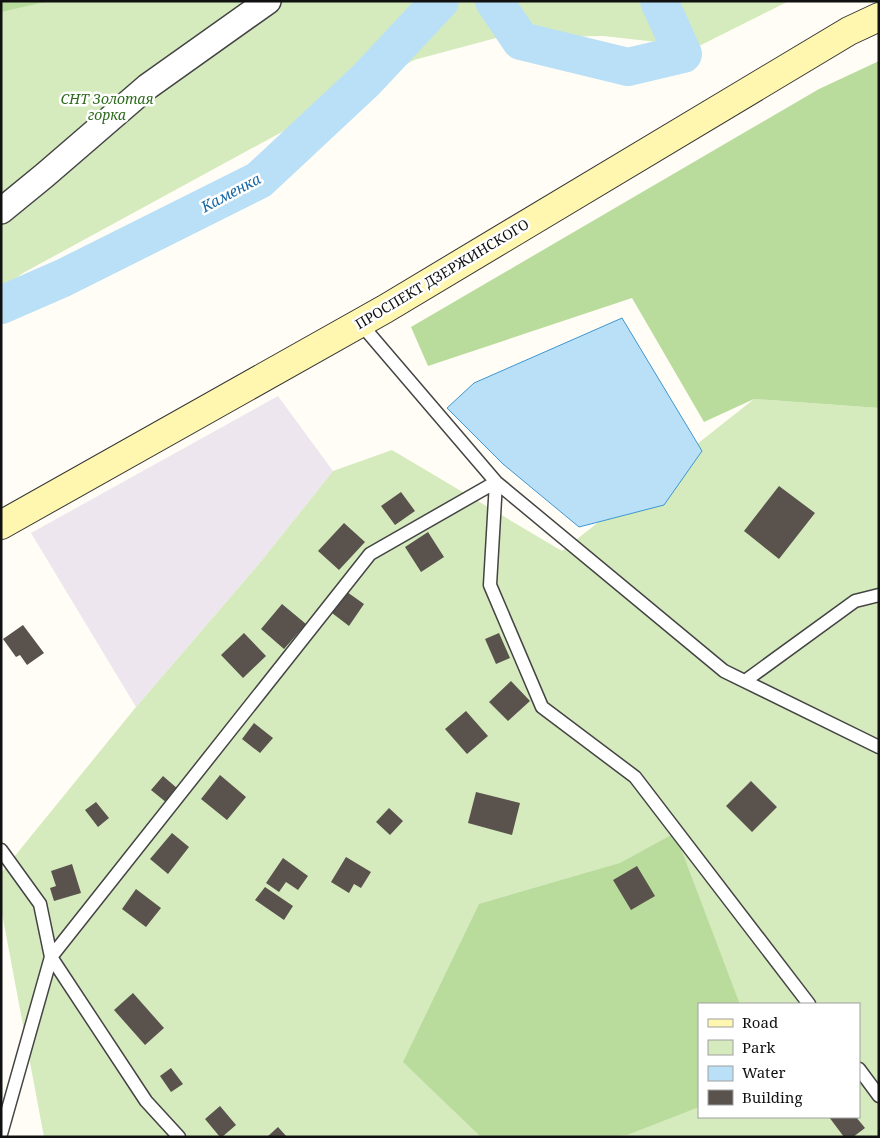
<svg xmlns="http://www.w3.org/2000/svg" width="880" height="1138" font-family="'Noto Serif',serif">
<rect width="100%" height="100%" fill="#fffdf5"/>
<path fill="#eee6ef" d="M278,396L333,471L258,565L136,707L31,533Z"/>
<path fill="#d5ebbd" fill-rule="evenodd" d="M1,1H648L666,43L603,36L496,38L414,60L23,273L1,289Z
M675,1H789L697,47Z
M754,399L879,408V1137H44L1,908V873L136,707L258,565L333,471L392,450L562,551ZM699,1004H859V1117H699Z"/>
<path fill="#b9dc9c" d="M1,1H49L1,12Z
M879,61V408L754,399L704,422L632,298L428,366L411,327L819,89Z
M675,833L739,1002V1004H699V1107L627,1135L603,1137H481L403,1062L479,904L620,863Z"/>
<path fill="#b9e0f7" stroke="#3f96cf" d="M622,318L702,451L664,505L579,527L503,464L447,408L474,383Z"/>
<g fill="none" stroke-linecap="round" stroke-linejoin="round">
<path stroke="#b9e0f7" stroke-width="38" d="M494,1L521,41L628,67L683,54L659,1
M1,305L63,278L259,180L366,80L440,1"/>
</g>
<path fill="#5a524d" d="M779,486L815,513L779,559L744,531Z
M401,492L415,511L395,525L381,506Z
M344,523L365,542L339,570L318,551Z
M428,532L444,557L421,572L405,547Z
M347,592L364,604L349,626L332,613Z
M282,604L306,624L284,649L261,629Z
M23,625L44,653L27,665L20,655L16,657L3,639Z
M244,633L266,656L243,678L221,655Z
M499,633L510,658L496,664L485,639Z
M511,681L530,701L508,721L489,702Z
M466,711L488,736L467,754L445,729Z
M254,723L273,738L260,753L242,739Z
M220,775L246,797L227,820L201,799Z
M163,776L178,789L167,803L151,790Z
M751,781L777,807L752,832L726,806Z
M476,792L520,803L512,835L468,823Z
M96,802L109,818L98,827L85,810Z
M389,808L403,821L390,835L376,822Z
M172,833L189,847L168,874L150,859Z
M346,857L371,872L361,888L354,884L349,893L331,882Z
M283,858L308,876L298,890L286,882L279,892L266,883Z
M72,864L81,893L54,901L50,888L56,886L51,871Z
M637,866L655,896L631,910L613,880Z
M265,887L293,906L284,920L255,900Z
M136,889L161,908L146,927L122,909Z
M133,993L164,1028L145,1045L114,1010Z
M171,1068L183,1084L171,1092L160,1076Z
M220,1106L236,1125L222,1137H220L205,1119Z
M829,1117H856L865,1128L853,1137H844Z
M278,1127L287,1137H267Z"/>
<g fill="none" stroke-linecap="round" stroke-linejoin="round">
<g stroke="#444" stroke-width="15">
<path id="lane" d="M360,323L496,482L724,671L879,747
M496,482L490,585L542,707L635,777L809,1004
M745,681L855,601L879,595
M1,850L40,904L51,957L146,1101L179,1137
M859,1069L879,1096
M1,1134L51,957L370,554L496,482"/>
</g>
<g stroke="#444" stroke-width="28">
<path id="street" d="M1,211L45,175L147,87L268,1"/>
</g>
<g stroke="#333" stroke-width="30">
<path id="secondary" d="M1,525L385,309L849,31L879,17"/>
</g>
<use href="#lane" stroke="#fff" stroke-width="12"/>
<use href="#street" stroke="#fff" stroke-width="25"/>
<use href="#secondary" stroke="#fff6b0" stroke-width="28"/>
</g>
<g text-anchor="middle" stroke-width="5" stroke-linejoin="round" paint-order="stroke">
<g font-size="14" font-style="italic" fill="#2f6b1f" stroke="#fff">
<text x="107" y="104">СНТ Золотая<tspan x="107" dy="16">горка</tspan></text>
</g>
<g font-size="14" fill="#111" stroke="#fff">
<text transform="translate(442 274) rotate(-31)" y="5">ПРОСПЕКТ ДЗЕРЖИНСКОГО</text>
</g>
<g font-size="15" font-style="italic" fill="#1768a6" stroke="#fff">
<text transform="translate(231 193) rotate(-28)" y="5">Каменка</text>
</g>
</g>
<rect width="880" height="1138" fill="none" stroke="#111111" stroke-width="5"/>
<rect x="698" y="1003" width="162" height="115" fill="#ffffff" stroke="#a0a0a0"/>
<rect x="708" y="1019" width="25" height="8" fill="#fff6b0" stroke="#a0a0a0"/>
<text x="742" y="1028" font-size="15" fill="#111111">Road</text>
<rect x="708" y="1040" width="25" height="15" fill="#d5ebbd" stroke="#a0a0a0"/>
<text x="742" y="1053" font-size="15" fill="#111111">Park</text>
<rect x="708" y="1066" width="25" height="15" fill="#b9e0f7" stroke="#a0a0a0"/>
<text x="742" y="1078" font-size="15" fill="#111111">Water</text>
<rect x="708" y="1090" width="25" height="15" fill="#5a524d" stroke="#a0a0a0"/>
<text x="742" y="1103" font-size="15" fill="#111111">Building</text>
</svg>
